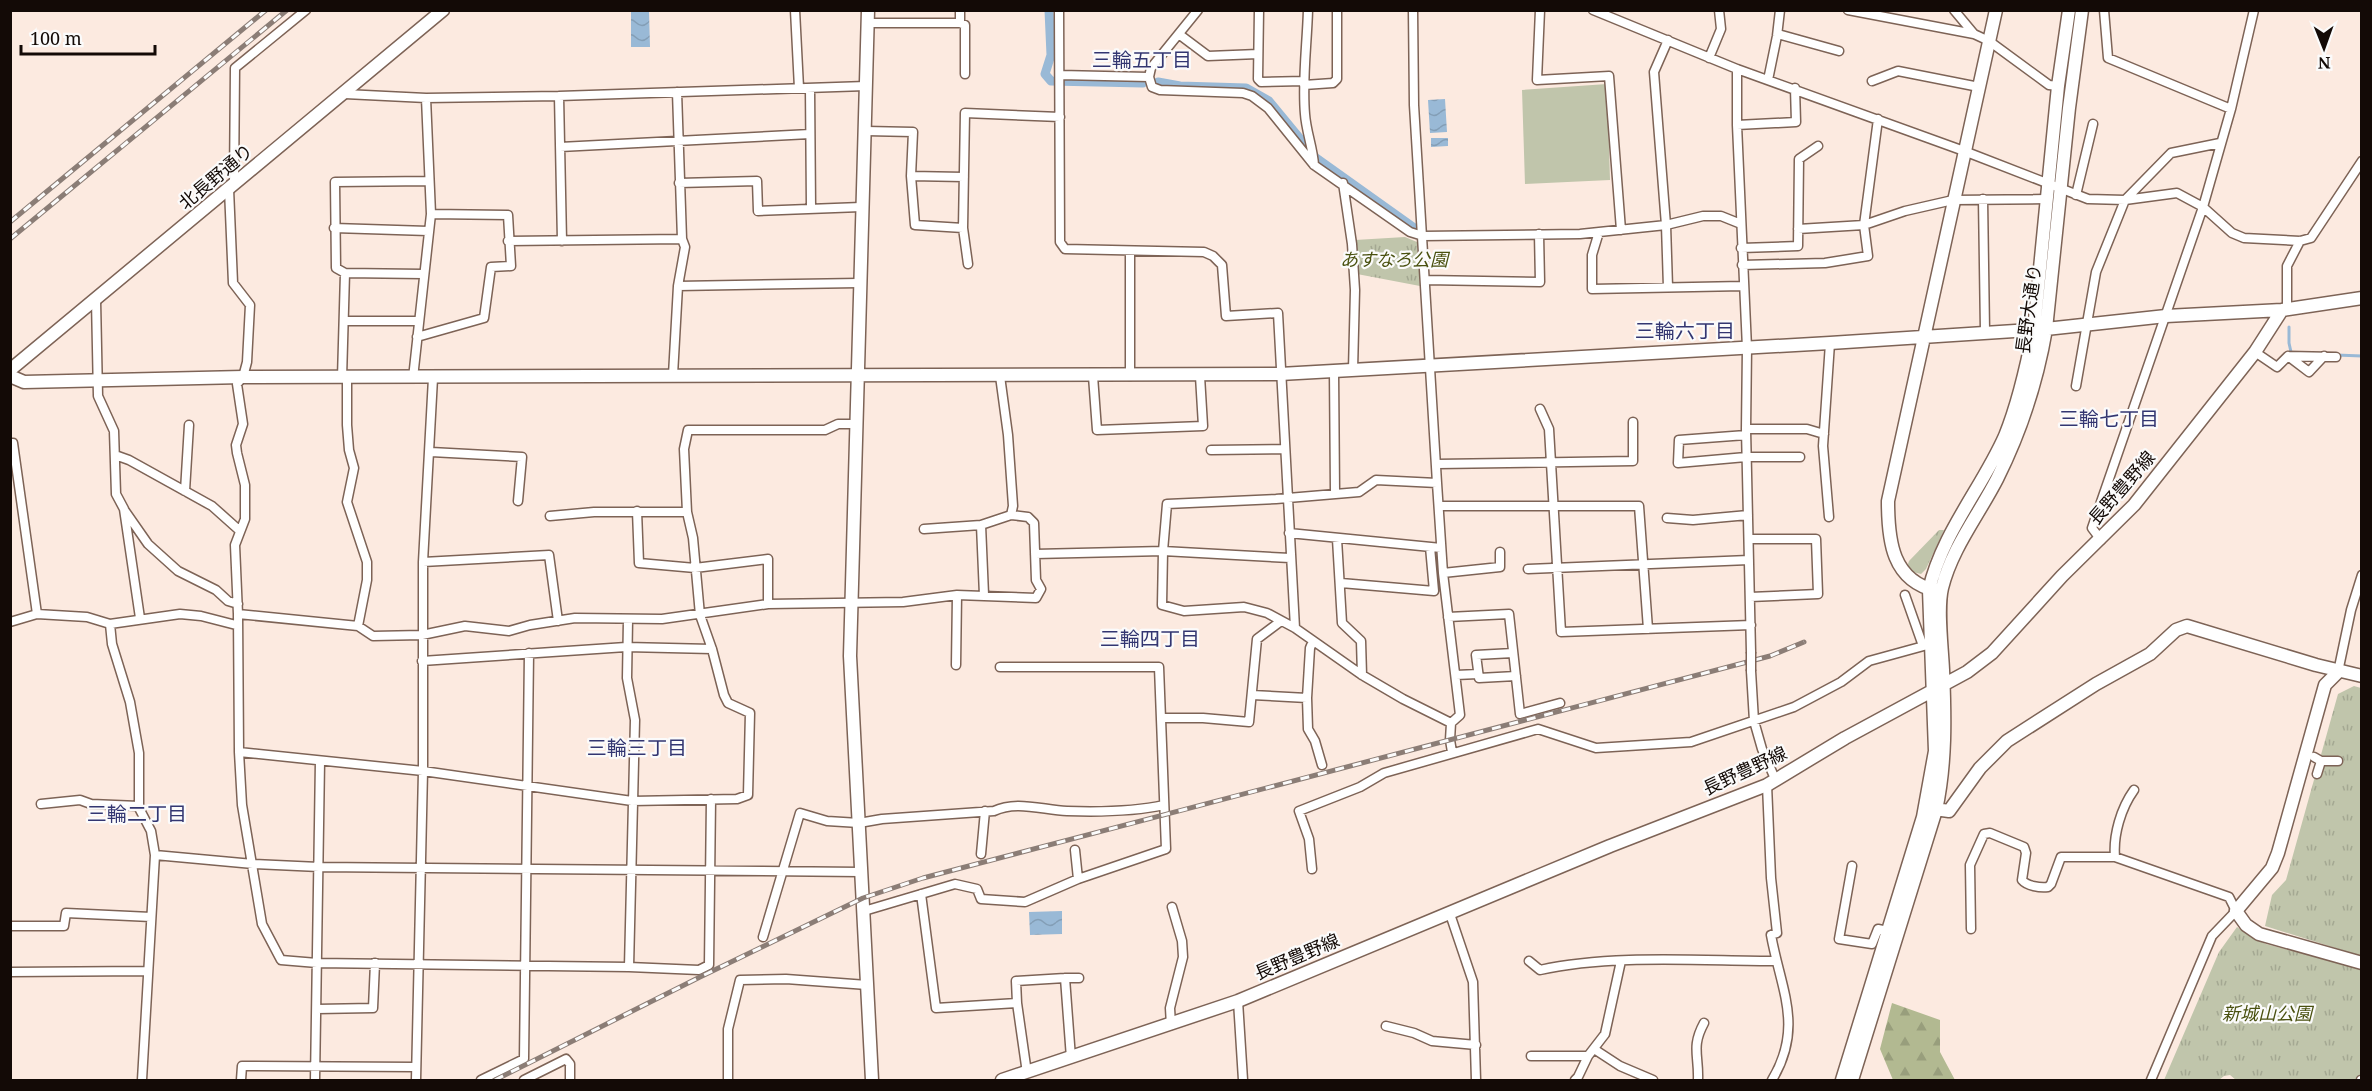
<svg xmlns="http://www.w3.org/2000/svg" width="2372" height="1091" font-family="'Noto Serif','Noto Sans JP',serif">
<defs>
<pattern id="forest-firs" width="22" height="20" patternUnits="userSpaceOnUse" patternTransform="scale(1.5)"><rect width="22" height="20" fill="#b2b991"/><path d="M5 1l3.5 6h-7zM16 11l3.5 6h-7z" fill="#989e7c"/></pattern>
<pattern id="park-tufts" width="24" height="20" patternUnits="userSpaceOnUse" patternTransform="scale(1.5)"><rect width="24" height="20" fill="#c0c5ab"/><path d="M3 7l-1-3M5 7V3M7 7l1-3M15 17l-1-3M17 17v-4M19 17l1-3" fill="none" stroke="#a4a892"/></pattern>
<pattern id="water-waves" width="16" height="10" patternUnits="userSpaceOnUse" patternTransform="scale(1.5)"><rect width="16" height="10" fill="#99b9d6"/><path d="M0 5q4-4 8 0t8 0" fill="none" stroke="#839eb6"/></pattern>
</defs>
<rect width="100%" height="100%" fill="#fceae0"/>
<path fill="url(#forest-firs)" d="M1892,1003L1940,1020V1052L1955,1080H1893L1880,1049Z"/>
<path fill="url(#park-tufts)" d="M1405,237L1417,242L1420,286L1357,274L1355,240Z
M1939,530H1944L1926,569L1921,574L1913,572L1907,567L1909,561Z
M2354,686L2361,688V956L2265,926L2272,895L2286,880L2338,694Z
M2237,927L2251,937L2266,944L2361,969V1080H2236L2230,1075L2224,1076L2219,1080H2164L2219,952Z"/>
<path fill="#c0c5ab" d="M1607,84L1610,180L1525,184L1522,90Z"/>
<path fill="url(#water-waves)" d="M631,11H649L650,47H631Z
M1445,99L1447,132L1430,133L1428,100Z
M1431,138H1448V146L1431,147Z
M1062,911V934L1030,935L1029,912Z"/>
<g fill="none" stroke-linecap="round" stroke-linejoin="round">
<path stroke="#99b9d6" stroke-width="3" d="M2289,327V343L2291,352L2294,353
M2336,355L2362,356"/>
<path stroke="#99b9d6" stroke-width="9" d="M1049,10L1051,55L1045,74L1051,81L1143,83
M1158,82L1180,86L1246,88L1269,101L1316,158L1417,230"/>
<g stroke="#7d6356" stroke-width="11">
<path id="street" d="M795,10L799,88
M960,10V23L965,25V74
M1059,10L1060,242L1065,249L1204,252L1213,256L1222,265L1226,316L1278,313L1295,628
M1198,10L1151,68L1149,77L1152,87L1160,90L1243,93L1252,96L1268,108L1314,165L1410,232L1423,236L1580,234L1666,225L1703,216H1721L1741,224
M1259,10L1258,79L1261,82L1304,81
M1308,10C1307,45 1302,80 1305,114C1306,131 1313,148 1314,165
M1413,10L1414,105L1437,483L1443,573L1460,715L1451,723L1403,699L1362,675L1295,628L1267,613L1244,607L1184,611L1162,605L1163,551L1167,504L1276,499L1359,492L1376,480L1437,483
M1540,10L1537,80L1609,76L1621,230
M1593,10L1737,69L1964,151L2088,199L2125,200L2177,193L2203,207L2232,233L2244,238L2300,241L2311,238L2362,161
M1848,10L1974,34L1989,41L2049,85L2058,86
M1954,10L1974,34
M2104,10L2108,58L2231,109
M868,23H960
M1778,34L1839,51
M1180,35L1208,56L1258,54
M1709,58L1721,29L1719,10
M1737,69V125L1747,348L1746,429L1751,652
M1060,75L1149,77
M1768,80L1777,36L1780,10
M1872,81L1898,71L1979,87
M1304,85L1333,83L1337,79V10
M810,88L811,208
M345,94L426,98L559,96L866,86
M559,96L562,241
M1737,125L1796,122L1795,88
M866,131L913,132L911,176L915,225L963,228
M560,147L810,134
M911,176L964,177
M679,183L757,181L758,211L861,207
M1343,183L1352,244L1355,290L1353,370
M234,185L235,68L306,10
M229,189L233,283L250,305L247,362L243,377L237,384L243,424L236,445L237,453L245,485V519L235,545L238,614L239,752L242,805L262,924L281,960L317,963L629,967L699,970L709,965L711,799
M2076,195L2093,124
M1983,199L1985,331
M334,228L428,231
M1798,229L1864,225L1905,211L1953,200L2047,199
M1599,232L1592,255V289L1743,286
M508,241L682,239
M1741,248L1798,246L1799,159L1818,146
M968,264L963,228L965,113L1060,117
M1742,265L1825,263L1868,256L1864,225L1878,119
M345,273L336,268L335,182L429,181
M1426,280L1540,282L1539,234
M678,286L859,283
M1668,287L1666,225L1654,72L1668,40
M96,300L98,396L114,431L116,494L124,509L140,618
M2287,309V266L2300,241
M344,321H418
M417,337L484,318L491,267L511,266L508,215L431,214
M2255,352L2277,367L2288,356L2336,357
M2288,356L2309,372L2324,356
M1334,371L1335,493
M673,375L678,286L685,247L682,239L677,92
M1093,376L1097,430L1203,426L1200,376
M1130,376V252
M342,378L345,273L423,274
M413,378L431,214L426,98
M347,379V425L349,450L354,468L347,502L367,562V580L358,626
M2076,386L2096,272L2125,200L2171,153L2220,143
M1540,409L1549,429L1561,632L1751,625
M1746,429H1807L1824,434
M1746,435L1679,440L1678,463L1746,457H1800
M10,443H13L37,614
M1211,450L1285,449
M431,452L522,457L518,501
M115,455L129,460L212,506L240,531
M1437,464L1633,461V422
M185,491L189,425
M1439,506H1639L1648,629
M125,511L148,544L178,571L216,590L228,601L238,604
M637,511L639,563L695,568L768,559V604
M550,516L594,512H687
M1829,517L1823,446L1830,343
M1667,518L1693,520L1748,515
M981,525L984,595
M924,529L981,525L1011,515L1013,506L1008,435L1000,376
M1289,533L1441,548
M1337,539L1342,623L1361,641L1362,675
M1749,539H1816L1818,594L1750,597
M2101,540L2092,528L2203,207L2231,109L2254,10
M1035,554L1163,551L1290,558
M423,562L549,555L558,621
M1528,569L1749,560
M1443,573L1500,567V552
M1341,583L1434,591L1430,547
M1905,595L1923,646
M238,614L358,626L373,636L422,635L465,626L509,631L530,625L575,618L662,619L768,604L903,602L957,595L1036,598L1041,589L1036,580L1034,523L1028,517L1011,515
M1448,617L1509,614L1520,714L1560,703
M628,620L627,678L635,720L629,967
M10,622L37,614L87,617L110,624L180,614L201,616L236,625
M110,624L112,644L130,702L139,753V808L151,831L155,855L142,1080
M1313,641L1310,648L1307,698L1308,729L1315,741L1322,765
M1513,653L1476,655L1479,678L1516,676
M422,661L626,647L712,649
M956,665L957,595
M1751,671L1754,721L1762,749L1776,781
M2338,672L2351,610L2362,575
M1456,675L1478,674
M1252,695L1307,698
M1161,718H1203L1249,722L1257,639L1281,621
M1451,723L1450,740L1452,752
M239,752L423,771L632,801L737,799L748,795L750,713L728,703L724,695L712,649L700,615L693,538L687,512L684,449L688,430H825L838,424H856
M2314,757L2321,761L2317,774
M2321,761H2338
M1767,785L1771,878L1777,933L1771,935C1781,990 1804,1027 1772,1080
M2134,790C2121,808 2113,835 2115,857L2229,897L2236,911L2212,936L2151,1080
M41,804L80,800L91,804L139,806
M1075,850L1078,879
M981,854L985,811
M155,855L253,864L319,867L861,872
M1852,866L1839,939L1872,944L1878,929L1888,931
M1312,869L1309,839L1299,811L1360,787L1384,773L1538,729L1596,748L1691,742L1794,707L1841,682L1869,661L1931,644
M921,894L936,1008L1017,1003
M864,911L955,884L977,889L981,899L1025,902L1078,879L1166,849L1159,667H1000
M1450,914L1473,982L1476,1080
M10,926H64L66,913L151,917
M1971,929L1970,865L1984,834L1990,833L2024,847L2026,853L2022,880C2027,886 2040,888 2048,887L2051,884L2061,857H2115
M763,937L800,813L827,821L859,823L882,819L994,811C1016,800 1043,810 1067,811C1099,812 1133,812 1164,805
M1529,961L1540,970C1612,954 1701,961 1776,961
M10,972L147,971
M1238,1001L1243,1080
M317,1009L373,1008L375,963
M1171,1025L1170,1008L1183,957L1182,941L1172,907
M1386,1026L1414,1033L1432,1041L1476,1045
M1594,1049L1620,1066L1653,1080
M1531,1056H1588
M1071,1058L1065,978H1079
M1027,1073L1017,1003L1016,981L1065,978
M241,1080L242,1066L416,1067
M315,1080L320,761
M416,1080L423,771V562L433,378
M481,1080L524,1059L529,653
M524,1080L566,1059L570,1064V1080
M728,1080V1029L740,980L786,979L867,985
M1575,1080L1578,1077L1588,1056L1605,1034L1621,961
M1698,1080C1699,1055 1691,1047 1704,1023
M2361,1080H2362"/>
</g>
<g stroke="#7d6356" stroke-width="15">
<path id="secondary" d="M868,10L850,656L872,1080
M10,370L443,10
M10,376L24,382L243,377L1280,374L1830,343L2046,329L2166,316L2282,310
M1937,591C1892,581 1888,541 1888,501L1996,10
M2338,672L2325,685L2278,853L2272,868L2236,911L2246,925L2259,934L2362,963
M1928,808L1949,811L1980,768L2007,741L2096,684L2150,654L2176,630L2187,626L2316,665L2362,676
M1002,1080L1238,1001L1610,846L1767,785L1845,738L1967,672L1992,653L2062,576L2134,505L2255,352L2282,310L2362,298
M1842,1080L1923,817L1935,751L1929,590C1942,533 1982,488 2005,436C2019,402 2027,365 2034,329L2058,86L2069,10
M1852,1080L1936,810C1946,763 1945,718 1943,670C1942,647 1937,609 1942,588C1952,548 1978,516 1997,479C2021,431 2037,382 2046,329L2069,108L2082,10"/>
</g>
<use href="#street" stroke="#fff" stroke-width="8"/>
<use href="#secondary" stroke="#fff" stroke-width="12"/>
<g stroke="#8b7d76" stroke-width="5">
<path id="rail" d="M10,222L266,10
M10,239L287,10
M495,1080L700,977L863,898L923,878L1770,656L1804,642"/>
</g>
<use href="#rail" stroke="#fbfbfb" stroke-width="3" stroke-dasharray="9" stroke-linecap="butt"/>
<g stroke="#7d6356" stroke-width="11" stroke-linecap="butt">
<path id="street-bridge" d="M1751,652V671"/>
</g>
<use href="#street-bridge" stroke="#fff" stroke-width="8"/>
</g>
<g text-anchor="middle" stroke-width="4.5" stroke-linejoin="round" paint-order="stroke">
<g font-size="18" fill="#130a06" stroke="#fbfbfb">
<text transform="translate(216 177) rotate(-40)" y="6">北長野通り</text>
<text transform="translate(2029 309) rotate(-82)" y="6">長野大通り</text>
<text transform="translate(2122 488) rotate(-49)" y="6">長野豊野線</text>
<text transform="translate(1745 771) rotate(-25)" y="6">長野豊野線</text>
<text transform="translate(1297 957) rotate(-23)" y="6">長野豊野線</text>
</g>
<g font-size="18" font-style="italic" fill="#4a5110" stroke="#fbfbfb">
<text x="1394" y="266">あすなろ公園</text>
<text x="2267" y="1020">新城山公園</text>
</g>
<g font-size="20" fill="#333671" stroke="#fbfbfb">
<text x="1142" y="67">三輪五丁目</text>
<text x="1685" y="338">三輪六丁目</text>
<text x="2109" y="426">三輪七丁目</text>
<text x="1150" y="646">三輪四丁目</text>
<text x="637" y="755">三輪三丁目</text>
<text x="137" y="821">三輪二丁目</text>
</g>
</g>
<rect width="2372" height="1091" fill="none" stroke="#130a06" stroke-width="24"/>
<g transform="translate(2324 48) rotate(179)" stroke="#fbfbfb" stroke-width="4.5" paint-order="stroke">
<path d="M0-4.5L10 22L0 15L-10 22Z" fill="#130a06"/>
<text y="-9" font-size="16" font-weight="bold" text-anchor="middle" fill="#130a06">N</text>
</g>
<path d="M21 45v9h134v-9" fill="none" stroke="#130a06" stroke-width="3"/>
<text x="30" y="45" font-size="18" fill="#130a06" stroke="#fbfbfb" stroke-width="4.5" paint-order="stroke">100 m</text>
</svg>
